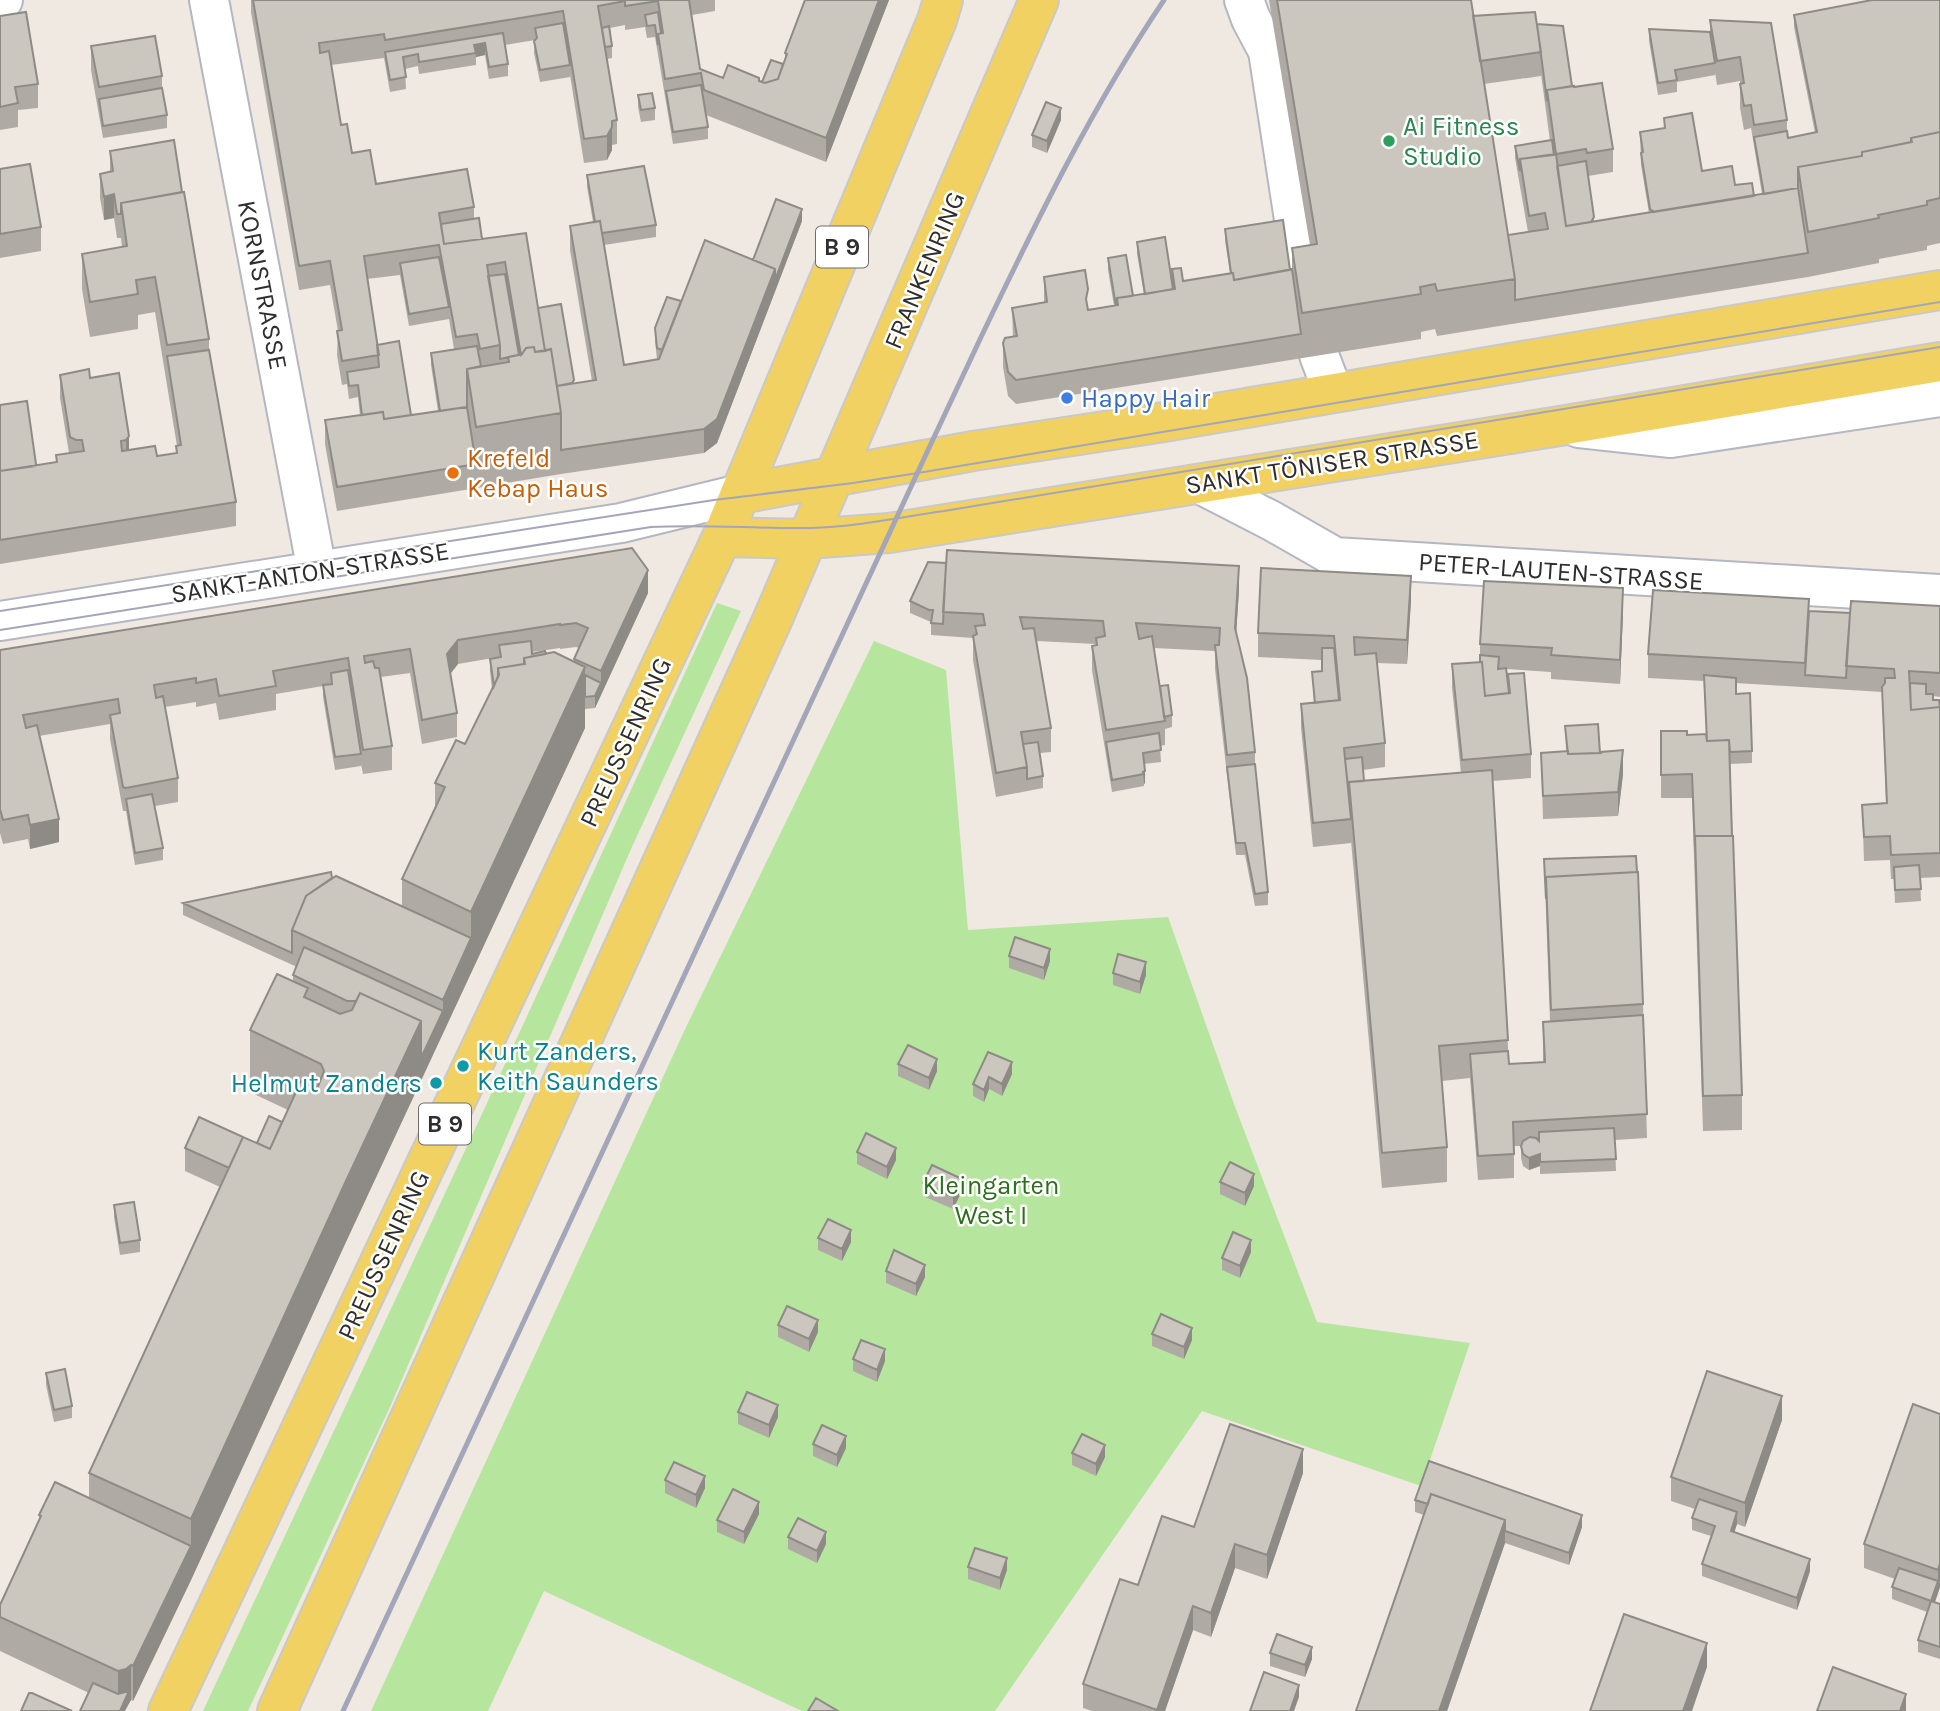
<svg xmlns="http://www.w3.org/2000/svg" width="1940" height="1711" font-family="Karla,sans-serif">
<rect width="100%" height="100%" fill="#efe9e1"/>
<path fill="#b6e59e" d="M717,603L741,611L631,849L390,1407L248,1711H203L476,1127Z
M874,641L946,670L968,930L1168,917L1234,1104L1317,1322L1470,1343L1421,1486L1202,1411L995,1711H802L544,1591L488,1711H371L687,1025Z"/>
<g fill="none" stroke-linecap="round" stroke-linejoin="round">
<g stroke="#b4b7c1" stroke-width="42">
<path id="minor" d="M0,0H3
M209,0L317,571
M1244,0L1251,19L1268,51L1305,291
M1319,355L1333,392
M1579,428L1671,438L1940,397
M1200,484L1272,521L1335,557L1940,594
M0,621L621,523L740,494"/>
</g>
<g stroke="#c9c9c9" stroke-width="42">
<path id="major" d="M740,494L973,451L1158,423L1940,290
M722,537L808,539L889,533L1560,426L1940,362
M168,1711L722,537L937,20L943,0
M277,1711L771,623L1039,0"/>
</g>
<use href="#minor" stroke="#fff" stroke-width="38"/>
<use href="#major" stroke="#f2d163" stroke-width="38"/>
<path stroke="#a3a6b8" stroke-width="2" d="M0,611L714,500L853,483L918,473L1940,302
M0,630L651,527C705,524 758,529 811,528C856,527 900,517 944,511L1940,347"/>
<path stroke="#a3a6b8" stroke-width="5" d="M343,1711C504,1365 665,1019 825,672C877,560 929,447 982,335C1037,220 1093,105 1164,0"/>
</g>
<path fill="#afaba4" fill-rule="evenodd" d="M251,0H715V11L692,15L700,69L723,78L762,82L783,64L785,61V53L805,0H889L826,162L706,115L708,127V139L673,144L655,37L647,38L645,27L625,30V25L610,28L612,46V58L607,59L617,120V144L612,145V150L607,160L584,163L570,75V77L540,82L534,53L535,40L505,45L508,64V76L489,79L485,55L476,57V65L419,74L418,66L405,69L406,89L390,92L384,58L331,65L341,125L352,153L376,184L474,207V219L482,239L526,233L538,308L574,384L592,381L570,250V226L593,222L587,187V175L656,225V237L604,245L624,365L657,360L655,340V328L681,301L753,260L802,221L717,443L704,453L561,474L337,511L325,444V420L360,415L358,397L349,399L347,384L342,385L337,355L338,331L330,285L299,290L251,12ZM400,275L409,326L449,319L454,349L431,353V365L438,411L411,415L377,345L367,279Z
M1269,0H1473H1471L1473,16L1537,24L1572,86L1613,149V172L1588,176L1594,222L1649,213L1641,165L1640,132L1664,128V118L1702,171L1735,185L1754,196L1762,194L1751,128L1744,130L1740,108V81L1717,85L1715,72V75L1677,82V92L1658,95L1649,41V29L1710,32V20L1771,23L1787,120V131L1788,138L1815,133L1794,27V15L1940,0V243L1927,246V250L1879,259V263L1808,277L1437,336L1435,329L1421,332V339L1016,404L1008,396L1003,367V343L1013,337L1012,308L1044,302V277L1088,309L1114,306L1108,270V258L1133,296L1144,294L1137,254V242L1172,279V269L1183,281L1230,273L1225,241V229L1290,270L1292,269V248L1310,245ZM1541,74L1550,141L1515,146V158L1528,232L1508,235L1484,84L1541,76Z
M0,16L38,84V108L18,110V127L0,130Z
M91,46L162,76V88L167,115V128L103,138L91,70Z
M638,95L655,108V120L641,122L638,107Z
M1061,120L1047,153L1032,147V135Z
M110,151L182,192L209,339V350L236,502V526L0,564V405L36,465L56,462V455L69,453L60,398V375L90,378L119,373L129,450L157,456L176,453V446H177L155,312L138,315V329L90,337L82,289V254L122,247L121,238H117L114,218L104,220L100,198V174L110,172Z
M0,169L41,227V251L0,258Z
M1239,590L1236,634L1255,752V764L1268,892V905L1255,906L1245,855H1236L1215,669V651L1154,648L1160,686L1172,715V727L1165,729V745L1160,746L1161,762L1144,764L1145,783L1144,784V786L1112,792L1092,670V646L1096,645V644L1036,641L1051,728V752L1040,753L1043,776V788L996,797L973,660V638L931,635V622L910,613V601Z
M648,593L595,708L585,709V728L345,1244L191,1580L133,1701L131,1700L129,1703L89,1693L0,1651V1605L39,1521V1515L89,1498V1473L220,1187L185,1171V1148L257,1143L282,1122L288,1110L250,1092V1030L293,981V975L297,967L183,915V903L332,878L402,906V879L435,807V783L465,744L492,689L490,671V659L499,657L458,664L450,674L457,713V737L422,744L410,673L381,677L392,746V770L363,774L361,764V766L335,770L323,697V686L276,694V710L219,720L216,703L196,707V702L165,707L178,778V802L155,806L163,848V860L135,865L126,811H123L110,739V724L39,736L59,842L30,849L28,839L3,844L0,833V650ZM576,647L579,648L574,659V662L546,654H532V652L560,648V649Z
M1411,600L1407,664L1377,663L1385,743V767L1363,770L1364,781L1461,773L1452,688V664L1480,662V644L1623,612L1620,684L1551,679V672L1506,669L1508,688V674L1531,754V778L1492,781L1509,1064L1543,1062V1022L1550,1021L1544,859L1643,1004L1647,1138L1615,1140L1616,1171L1540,1174V1166L1529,1170L1523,1166L1521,1158V1146H1514V1178L1478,1180L1470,1078L1442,1081L1447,1147V1182L1382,1188L1351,841V843L1313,847L1301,728V704L1314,703L1312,672L1322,671V660L1258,657V633Z
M1940,606V697L1933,696V700L1940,706V877L1920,878L1921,901L1895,903L1894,879H1891L1890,860L1864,861L1862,805L1886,804L1882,692L1736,683V694L1752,751V763L1730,764L1742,1095V1130L1703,1131L1692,798H1661V731L1687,735L1706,734L1704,681L1648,678V654L1809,611L1850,613Z
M1565,726L1600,753L1623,774L1618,816L1543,819L1541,753L1566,751Z
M1009,956L1050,961L1044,980L1009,968Z
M1113,973L1146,975L1140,994L1113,985Z
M988,1052L1012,1074L1002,1096L989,1089L984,1102L973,1096V1084Z
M898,1064L937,1071L929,1090L898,1076Z
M857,1152L896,1160L887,1179L857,1164Z
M1220,1182L1254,1186L1245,1206L1220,1194Z
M923,1183L962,1191L953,1209L923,1196Z
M114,1205L140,1240V1252L120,1255L114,1217Z
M818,1238L851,1242L842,1261L818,1250Z
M1251,1252L1240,1278L1222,1270V1258Z
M886,1271L925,1277L916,1296L886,1283Z
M778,1325L818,1332L809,1352L778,1337Z
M1152,1334L1192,1340L1184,1359L1152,1346Z
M853,1359L885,1361L877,1382L853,1371Z
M46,1373L72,1406V1418L54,1422L46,1385Z
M738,1412L778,1417L769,1438L738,1424Z
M1940,1414V1587L1935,1602L1940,1604V1659L1918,1652V1640L1927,1612L1892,1599V1587L1895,1579L1864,1568V1544Z
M1782,1420L1745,1527L1737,1524L1734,1532L1810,1571L1797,1610L1702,1576V1564L1711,1536L1692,1530V1518L1695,1509L1671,1501V1477Z
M813,1444L846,1448L837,1467L813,1456Z
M1072,1453L1105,1457L1096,1476L1072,1465Z
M1303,1473L1267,1579L1235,1568L1211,1637L1193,1630L1165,1711H1092L1083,1708V1684L1138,1585L1194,1527Z
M665,1480L705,1488L696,1508L665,1493Z
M1415,1500L1582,1527L1569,1565L1505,1543L1447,1711H1356L1424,1515L1415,1512Z
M759,1514L744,1544L717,1532V1520Z
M788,1537L826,1544L817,1563L788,1549Z
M968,1567L1007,1570L1000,1590L968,1579Z
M1270,1653L1312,1659L1305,1677L1270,1666Z"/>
<path fill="#8e8b86" d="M879,0H889L826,162V138Z
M485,43V55L476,57L474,45Z
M1061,108V120L1047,153V141Z
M612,127V150L607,160V136Z
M114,194V218L104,220V197Z
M802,209V221L717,443L704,453V429Z
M129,436V460L126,464V440Z
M1239,566V590L1235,652V628Z
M648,570V593L595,708V696L601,683V671Z
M1411,576V600L1407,664V640Z
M1623,588V612L1620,684V660Z
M458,640V664L447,678V654Z
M585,667V728L345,1244L191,1580L133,1701V1666L191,1546V1519L345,1183L421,1021L443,1011V1000L471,938V912Z
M1623,750V774L1618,816V792Z
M1145,771V783L1144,784L1143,772Z
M59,819V842L30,849V825Z
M1050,949V961L1044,980V968Z
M1146,962V975L1140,994V982Z
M937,1059V1071L929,1090V1078Z
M1012,1062V1074L1002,1096V1084Z
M989,1077V1089L984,1102V1090Z
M896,1148V1160L887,1179V1167Z
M1540,1154V1166L1529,1170V1158Z
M1254,1174V1186L1245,1206V1193Z
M962,1179V1191L953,1209V1197Z
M851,1230V1242L842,1261V1249Z
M1251,1240V1252L1240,1278V1266Z
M925,1265V1277L916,1296V1284Z
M818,1320V1332L809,1352V1339Z
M1192,1328V1340L1184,1359V1347Z
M885,1349V1361L877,1382V1370Z
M1782,1396V1420L1745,1527V1503Z
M778,1405V1417L769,1438V1425Z
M846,1436V1448L837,1467V1455Z
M1105,1445V1457L1096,1476V1464Z
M1303,1449V1473L1267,1579V1555Z
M705,1476V1488L696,1508V1495Z
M759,1502V1514L744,1544V1532Z
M1737,1512V1524L1731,1543V1531Z
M1582,1515V1527L1569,1565V1553Z
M1505,1520V1543L1447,1711H1439Z
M826,1532V1544L817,1563V1551Z
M1235,1544V1568L1211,1637V1613Z
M1007,1558V1570L1000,1590V1578Z
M1810,1559V1571L1797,1610V1598Z
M1940,1563V1587L1938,1593V1570Z
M1938,1581V1593L1931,1613V1601Z
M1193,1606V1630L1165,1711H1157Z
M1707,1643V1667L1692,1711H1683Z
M1312,1647V1659L1305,1677V1665Z
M131,1665V1700L125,1711H120L118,1706V1671Z
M1299,1685V1697L1294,1711H1290Z
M1906,1694V1711H1900Z"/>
<path fill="#cbc7bf" stroke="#8e8b86" stroke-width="2" d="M253,0H689L700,69L723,78L728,65L759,78V81L765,83L778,79L787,54L785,53L805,0H879L826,138L704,90L701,73L665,79L658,34L663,33L658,1L625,6V1L598,6L617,120L612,121V127L607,136L584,139L563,11L385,40L384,34L319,43L320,53L329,51L341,125L347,124L352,153L370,150L376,184L467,169L474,207L439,213L444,244L526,233L545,351L535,352L534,347L526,348L522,354L521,355L505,262L487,265L500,345L480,349L477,334L456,337L439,245L364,256L379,355L342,361L337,331L342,330L330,261L299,266Z
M1277,0H1471L1515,279L1437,291L1435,284L1420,287L1421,294L1302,313L1292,248L1317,244Z
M1872,0H1940V132L1911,138V142L1862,152V156L1798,167V188L1764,194L1754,137L1787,131L1788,138L1817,132L1794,15Z
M26,12L38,84L15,87L18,103L0,107V16Z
M658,12L661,33L658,34V45L655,25L647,26L645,15Z
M1535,12L1541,52L1480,61L1473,16Z
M1710,20L1771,23L1787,120L1754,125L1751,105L1744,106L1740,84L1744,83L1740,57L1717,61Z
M563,23L570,65L540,70L534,41L537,38L535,28Z
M1537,24L1563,26L1572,86L1547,90V101Z
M609,26L612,46L605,47L602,28Z
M1649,29L1710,32L1715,63L1675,70L1677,80L1658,83Z
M503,33L508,64L489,67L485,43L474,45L476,53L419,62L418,54L403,57L406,77L390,80L385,52Z
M155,36L162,76L99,87L91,46Z
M771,60L783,64L778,79L765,83L762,82Z
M1602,83L1613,149L1587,153L1586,149L1556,154L1547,90L1574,86V87Z
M701,85L708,127L673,132L666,91Z
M162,88L167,115L103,126L99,99Z
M652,93L655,108L641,110L638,95Z
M1046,102L1061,108L1047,141L1032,135Z
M1692,113L1702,171L1732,166L1735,185L1752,183L1754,196L1654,212L1650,209L1641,153L1643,152L1640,132L1665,128L1664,118Z
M1940,132V198L1927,201V205L1878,215L1879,218L1808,232L1798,167L1862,156V152L1912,142L1911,138Z
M174,140L182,192L121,203V214H117L114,194L104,197L100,174L113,171L110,151Z
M1552,140L1554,155L1520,159V171L1515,146Z
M1556,154L1566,226L1798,188L1808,253L1515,300V279L1508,235L1548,229L1545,213L1529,216L1520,159Z
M1586,161L1594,217L1591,222L1566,226L1557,166Z
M30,164L41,227L0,234V169Z
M644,166L656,225L602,233L600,221L595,222L587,175Z
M184,192L209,339L167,345L155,277L136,280L138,294L90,302L82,254L127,246L121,203Z
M776,199L802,209L775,280V269L753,260Z
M479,218L482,239L444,244L441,224Z
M1283,220L1290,270L1234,280L1233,273H1231L1225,229Z
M600,221L624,365L659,359L705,240L775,269L717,419L704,429L561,450V413L557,386L596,380L570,226Z
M1165,237L1173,289L1145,294L1137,242Z
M1126,255L1133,296L1117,298L1116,306L1108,258Z
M439,257L449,307L409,314L400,263Z
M1181,268L1183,281L1233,273L1234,280L1292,269L1301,334L1016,380L1008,372L1003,343L1005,338L1017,336L1012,308L1047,302L1044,277L1085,270L1088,289L1086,299L1088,310L1118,305L1117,298L1175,289L1172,269Z
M505,274L519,355L500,359V345L488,276Z
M667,297L681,301L662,350L657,348L655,328Z
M561,304L574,380L572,383L557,386L551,349L545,351L538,308Z
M399,341L411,415L384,419L383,412L362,415L358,385L349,386L347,372L379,367L377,345Z
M477,346L481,366L467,369V407L440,411L431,353Z
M534,347L535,352L551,349L561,413L476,427L467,369L509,362L508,357L522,354L526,348Z
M209,350L236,502L0,540V471L57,462L56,455L84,451L82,440H76L70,437L60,375L89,369L90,378L119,373L129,436L126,440L121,441L122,451L155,446L157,456L177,453L176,446L181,445L167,356Z
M27,401L36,464L35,466L0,471V405Z
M467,407L476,464L337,487L325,420L383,412L384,419Z
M632,548L648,570L601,671L574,659L588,628L576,623L560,625V624L458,640L447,654L457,713L422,720L410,649L364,656L365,663L373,661L375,668H379L392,746L363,750L348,658L273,671L276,686L219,696L216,679L196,683V678L154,685L156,698L163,696L178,778L126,788L123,787L110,715L120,713L118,699L23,715L26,728L37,725L59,819L30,825L28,815L3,820L0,809V650Z
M947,550L1239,566L1235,628L1247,678L1255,752L1227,755L1215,645H1219L1220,628L1136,623L1139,639L1152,636L1165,721L1106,730L1092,646L1097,645L1096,638L1105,636L1103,621L1020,617L1023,629L1034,628L1051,728L1021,732L1027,767L996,773L973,636L977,634L975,626L985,625L983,614L943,612Z
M928,562L946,563L943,624L931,623L933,610H929L910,601Z
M1261,568L1411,576L1407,640L1354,637L1355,655L1376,653L1385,743L1344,748L1351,819L1313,823L1301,704L1340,700L1334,636L1258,633Z
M1484,581L1623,588L1620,660L1551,655L1552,648L1480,644Z
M1653,590L1809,599L1805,663L1648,654Z
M1851,601L1940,606V673L1909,671L1911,710L1940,707V853L1891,855L1890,836L1864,837L1862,805L1887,803L1882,687L1885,683V678H1895L1894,669L1846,666Z
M1809,611L1850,613L1846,678L1805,675Z
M531,641L532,654L545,651L546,654L524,658V664L498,668V676L494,686L490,659L501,657L499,645Z
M1322,648H1334L1339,700L1315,703L1312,672L1322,671Z
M554,652L585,667L471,912L402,879L445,787L435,783L456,740L465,744L499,675L498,668L525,664L524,658Z
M1480,655L1499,657L1498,669L1506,668L1509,693L1485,696L1482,662H1480Z
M1482,662L1485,696L1510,693L1508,674L1524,673L1531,754L1462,760L1452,664Z
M348,670L361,754L335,757L323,685L332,684L331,673Z
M585,675L601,683L595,696L585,697Z
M1704,675L1736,678V694L1750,693L1752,751L1730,752L1729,740L1707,741Z
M1910,683L1926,684V694H1933V700H1939L1940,707L1911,710Z
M1168,685L1172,715L1164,717L1160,686Z
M1598,724L1600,753L1568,754L1565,726Z
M1661,731H1687V735L1706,734L1707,741L1729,740L1732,836H1695V847L1692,774L1661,775Z
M1159,733L1161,750L1143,753L1145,771L1143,772L1144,774L1112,780L1106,742Z
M1038,742L1043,776L1027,779V767L1023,744Z
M1623,750L1618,792L1543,796L1541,753L1568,751V754L1601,753V752Z
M1362,757L1364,781L1349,782V796L1345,759Z
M1255,764L1268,892L1255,894L1245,843H1236L1227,767Z
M1492,770L1508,1040L1439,1046L1447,1147L1382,1153L1349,782Z
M152,794L163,848L135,853L126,799Z
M1695,836H1733L1742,1095L1703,1096Z
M1636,856L1637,872L1546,877V899L1544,859Z
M1919,865L1921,889L1895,890L1894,867Z
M331,872L332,878L306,896L292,930V953L183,903Z
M1638,872L1643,1004L1551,1010L1546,877Z
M336,876L471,938L443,1000L292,930L306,896Z
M1015,937L1050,949L1044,968L1009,956Z
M304,947L443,1011L421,1058V1021L360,993L356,1001H347L293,975Z
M1118,954L1146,962L1140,982L1113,973Z
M277,974L308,988L304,997L340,1014L352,1010L360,993L421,1021L345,1183L191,1519L89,1473L243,1137L270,1149L301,1081L317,1089L324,1071L321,1064L250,1030Z
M1643,1015L1647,1114L1513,1122L1514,1154L1478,1156L1470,1054L1508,1051L1509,1064L1545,1062L1543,1022Z
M908,1045L937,1059L929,1078L898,1064Z
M988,1052L1012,1062L1002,1084L989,1077L984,1090L973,1084Z
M269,1116L282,1122L270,1149L257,1143Z
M199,1117L243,1137L229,1168L185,1148Z
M1614,1128L1616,1159L1540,1162V1154L1529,1158L1523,1154L1521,1146L1523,1141L1530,1137L1536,1138L1539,1141V1132Z
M866,1133L896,1148L887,1167L857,1152Z
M1230,1162L1254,1174L1245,1193L1220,1182Z
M932,1165L962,1179L953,1197L923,1183Z
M134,1202L140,1240L120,1243L114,1205Z
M828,1219L851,1230L842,1249L818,1238Z
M1233,1232L1251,1240L1240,1266L1222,1258Z
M894,1250L925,1265L916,1284L886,1271Z
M787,1306L818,1320L809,1339L778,1325Z
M1161,1314L1192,1328L1184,1347L1152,1334Z
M861,1340L885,1349L877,1370L853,1359Z
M65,1369L72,1406L54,1410L46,1373Z
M1707,1371L1782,1396L1745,1503L1671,1477Z
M747,1392L778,1405L769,1425L738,1412Z
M1913,1404L1940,1414V1563L1938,1570L1864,1544Z
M1230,1424L1303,1449L1267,1555L1235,1544L1211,1613L1193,1606L1157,1710L1083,1684L1120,1579L1138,1585L1162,1516L1194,1527Z
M822,1425L846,1436L837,1455L813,1444Z
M1082,1434L1105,1445L1096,1464L1072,1453Z
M1429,1461L1582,1515L1569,1553L1505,1531V1520L1431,1494L1428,1504L1415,1500Z
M674,1462L705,1476L696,1495L665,1480Z
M55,1482L191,1546L133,1666L131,1665L126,1669L118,1671L0,1617V1605L41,1516L39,1515Z
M733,1489L759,1502L744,1532L717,1520Z
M1431,1494L1505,1520L1439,1711H1356Z
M1699,1499L1737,1512L1731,1531L1810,1559L1797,1598L1702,1564L1715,1526L1692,1518Z
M798,1518L826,1532L817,1551L788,1537Z
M975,1548L1007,1558L1000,1578L968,1567Z
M1899,1568L1938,1581L1931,1601L1892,1587Z
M1931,1601L1940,1604V1647L1918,1640Z
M1624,1614L1707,1643L1683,1711H1590Z
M1277,1634L1312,1647L1305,1665L1270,1653Z
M1833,1667L1906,1694L1900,1711H1817Z
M1264,1672L1299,1685L1290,1711H1250Z
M93,1683L118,1694L129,1691L120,1711H80Z
M29,1693H32L72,1711H21Z
M816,1698L838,1711H808Z"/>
<circle fill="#2e9e5b" stroke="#fff" stroke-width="2.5" cx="1389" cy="141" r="7"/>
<circle fill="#3f7fe0" stroke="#fff" stroke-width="2.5" cx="1067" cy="398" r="7"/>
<circle fill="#e8710a" stroke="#fff" stroke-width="2.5" cx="453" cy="473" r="7"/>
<g fill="#0f9aa8" stroke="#fff" stroke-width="2.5">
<circle cx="463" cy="1066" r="7"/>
<circle cx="436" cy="1083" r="7"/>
</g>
<g text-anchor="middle" stroke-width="5" stroke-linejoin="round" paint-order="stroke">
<g fill="#fff" stroke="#6d6d6d" stroke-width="2">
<rect x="816" y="226.5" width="52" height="41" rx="5"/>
<rect x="419" y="1103.5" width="52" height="41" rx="5"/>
</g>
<g font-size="24" font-weight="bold" fill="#2e2e2e">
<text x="842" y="255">B 9</text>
<text x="445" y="1132">B 9</text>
</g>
<g font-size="26" fill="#27864d" stroke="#fff" text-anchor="start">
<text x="1403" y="135">Ai Fitness<tspan x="1403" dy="30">Studio</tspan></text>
</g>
<g font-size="26" fill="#2e2e2e" stroke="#fff">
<text transform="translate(924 270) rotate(-67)" y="9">FRANKENRING</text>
<text transform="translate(263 285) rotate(79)" y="9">KORNSTRASSE</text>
<text transform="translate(1332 462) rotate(-9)" y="9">SANKT TÖNISER STRASSE</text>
<text transform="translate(1561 571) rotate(4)" y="9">PETER-LAUTEN-STRASSE</text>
<text transform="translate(310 572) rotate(-9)" y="9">SANKT-ANTON-STRASSE</text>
<text transform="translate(625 742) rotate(-65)" y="9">PREUSSENRING</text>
<text transform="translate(383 1255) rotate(-65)" y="9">PREUSSENRING</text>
</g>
<g font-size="26" fill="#366cbe" stroke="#fff" text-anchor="start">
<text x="1081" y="407">Happy Hair</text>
</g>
<g font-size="26" fill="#c56008" stroke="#fff" text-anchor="start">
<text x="467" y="467">Krefeld<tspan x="467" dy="30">Kebap Haus</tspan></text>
</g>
<g font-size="26" fill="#0d838f" stroke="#fff" text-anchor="start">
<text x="477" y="1060">Kurt Zanders,<tspan x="477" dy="30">Keith Saunders</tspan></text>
<text x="422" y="1092" text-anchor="end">Helmut Zanders</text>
</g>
<g font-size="26" fill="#2c6e1b" stroke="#fff">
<text x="991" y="1194">Kleingarten<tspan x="991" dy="30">West I</tspan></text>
</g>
</g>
</svg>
